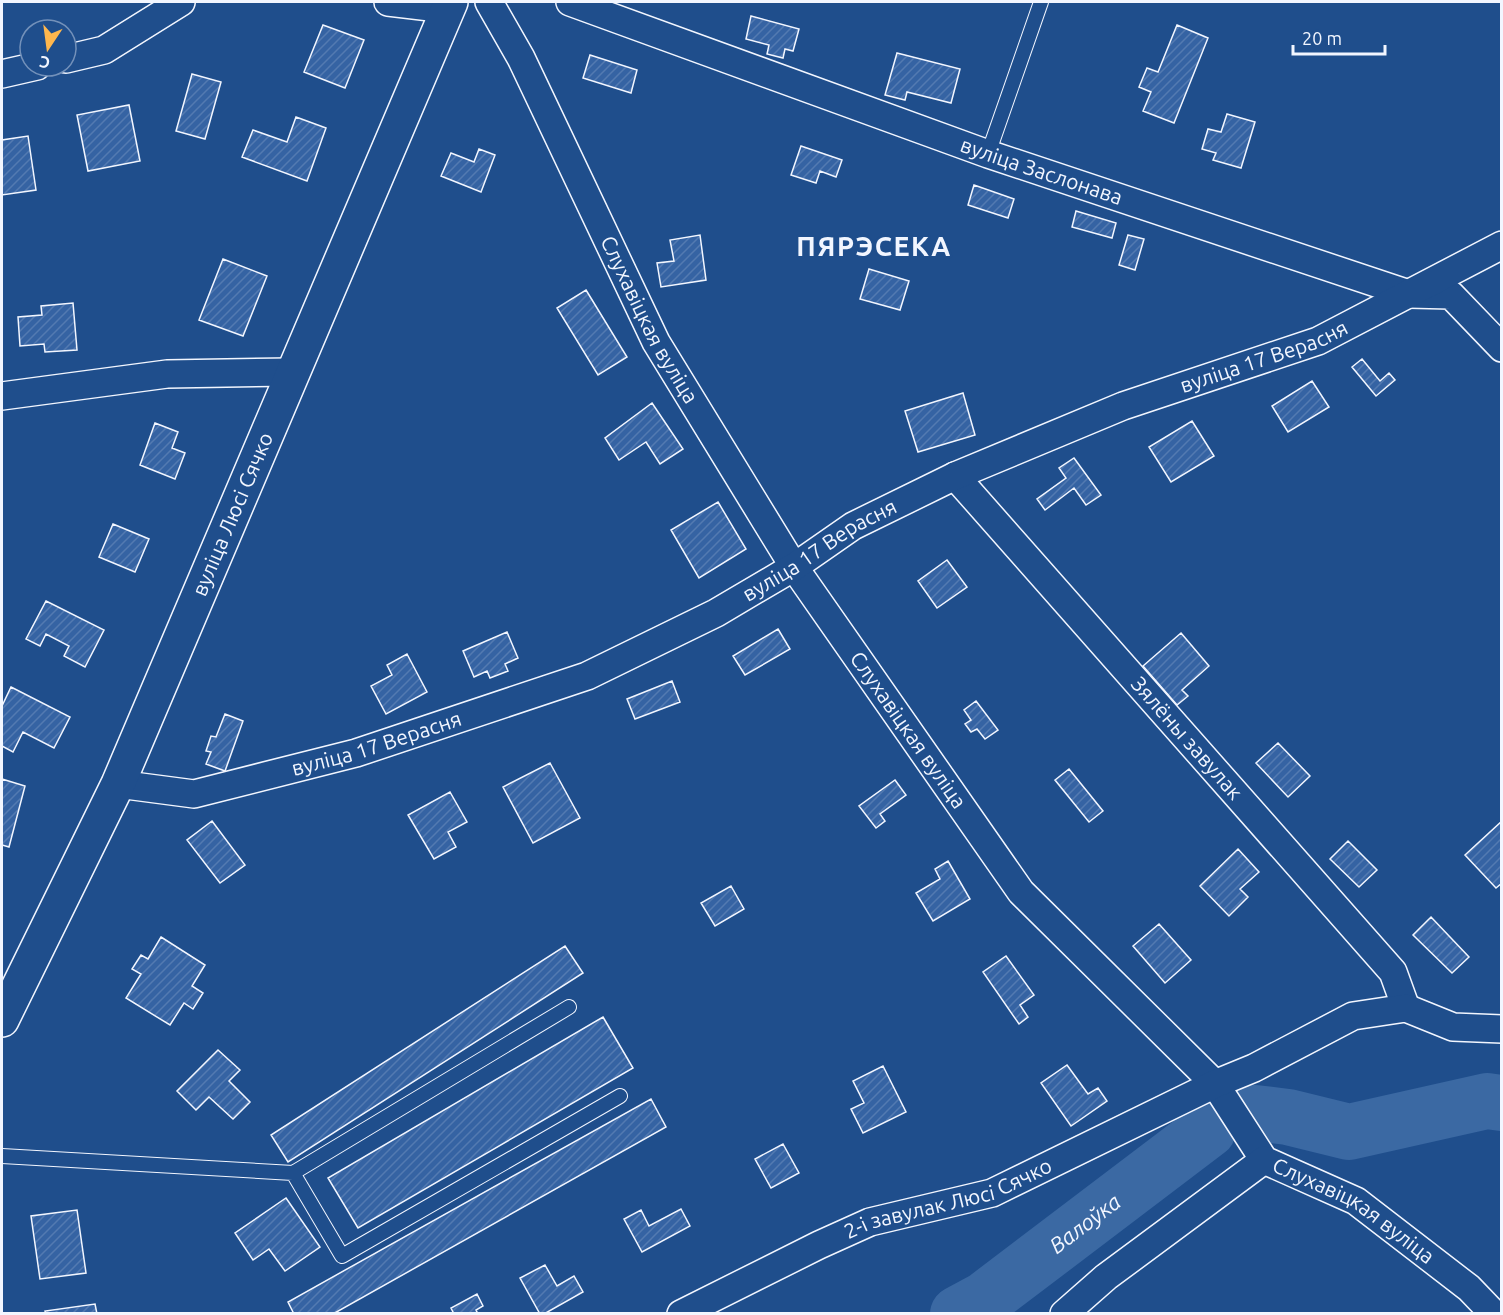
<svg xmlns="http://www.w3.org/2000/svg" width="1503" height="1315" font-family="Ubuntu,sans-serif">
<defs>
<pattern id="building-hatch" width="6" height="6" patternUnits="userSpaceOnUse" patternTransform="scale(1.5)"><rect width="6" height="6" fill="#3563a3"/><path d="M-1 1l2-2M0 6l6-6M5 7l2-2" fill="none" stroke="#537ab1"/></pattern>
</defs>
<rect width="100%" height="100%" fill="#1f4e8c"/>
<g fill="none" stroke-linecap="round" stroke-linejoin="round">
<g stroke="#3b69a3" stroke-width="56">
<path d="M1255,1113L1288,1117L1349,1132L1487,1101L1502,1103"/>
<path id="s1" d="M958,1314L984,1300L1208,1130"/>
</g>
</g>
<path fill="url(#building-hatch)" stroke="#f2f6ff" stroke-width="1.5" d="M751,16L799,29L793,51L785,49L783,58L767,54L769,45L746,39Z
M323,25L364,40L345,88L304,72Z
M1177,25L1208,38L1174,123L1143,111L1151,92L1139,87L1147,68L1158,72Z
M897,53L960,69L951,103L907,92L905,100L885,95Z
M590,55L637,70L631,93L583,78Z
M192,74L221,82L205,139L176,131Z
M129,105L140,161L88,171L77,115Z
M1227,114L1255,122L1241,168L1213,160L1216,153L1202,149L1208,129L1221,132Z
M296,117L326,128L307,181L242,157L253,130L287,142Z
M28,136L36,190L2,195V140Z
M801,146L842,160L836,177L820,171L816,183L791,175Z
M479,149L495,155L481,192L441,176L451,153L474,162Z
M974,185L1014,199L1008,218L968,205Z
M1076,211L1116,223L1112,238L1072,227Z
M700,235L706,280L661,287L657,263L674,261L670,240Z
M1128,235L1144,239L1135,270L1119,265Z
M223,259L267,276L243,336L199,320Z
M869,269L909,281L900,310L860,299Z
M586,290L627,357L598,375L557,308Z
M73,303L77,350L45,352L44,344L20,346L18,317L42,315L41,306Z
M1362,359L1380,381L1389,373L1395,380L1376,396L1352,367Z
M1312,381L1329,407L1288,432L1272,406Z
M963,393L975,435L918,452L905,411Z
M652,403L683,449L660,464L646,442L619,460L605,438Z
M1192,421L1214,456L1171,482L1149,447Z
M155,423L178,432L172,448L185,453L175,479L140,465Z
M1074,458L1101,495L1086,505L1074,488L1045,510L1037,499L1066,478L1059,468Z
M718,502L746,549L699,578L671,530Z
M113,524L149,539L135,572L99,557Z
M947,560L967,587L937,608L918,581Z
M46,601L104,630L85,667L64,656L69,646L46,634L40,646L26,639Z
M778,629L790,649L745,675L733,656Z
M507,632L518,658L505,664L508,671L490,678L487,671L474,677L463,651Z
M1181,633L1209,666L1182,690L1188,696L1177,705L1143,666Z
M407,654L427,692L386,714L371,686L392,675L387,665Z
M672,681L680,702L635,719L627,699Z
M11,687L70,717L54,748L23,732L13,752L2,746V706Z
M976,701L998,730L985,739L977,729L971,732L965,724L971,720L964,710Z
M225,714L243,721L225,771L206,764L211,752L206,751L211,736L216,737Z
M1278,743L1310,776L1288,797L1256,763Z
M550,763L580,818L533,843L503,787Z
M1069,769L1103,811L1089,822L1055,780Z
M2,779L25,786L9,847L2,845Z
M895,780L906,795L880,814L885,821L876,828L859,806Z
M450,792L467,822L448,832L456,847L434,859L408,815Z
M212,821L245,865L220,883L187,840Z
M1502,821V883L1496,888L1465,855Z
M1348,841L1377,870L1359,887L1330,859Z
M1238,849L1259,872L1240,889L1248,897L1229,916L1200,886Z
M948,861L970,899L933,921L916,893L940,879L935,869Z
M731,886L744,909L715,926L701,903Z
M1431,917L1469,957L1452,973L1413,935Z
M1159,924L1191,960L1165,983L1133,946Z
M161,937L205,965L192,986L203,993L193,1009L184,1003L170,1025L126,998L141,974L132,969L141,955L148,959Z
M565,946L583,973L288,1162L271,1135Z
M1006,956L1034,995L1020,1005L1028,1017L1019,1024L983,972Z
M603,1017L633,1068L358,1228L328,1178Z
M218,1050L240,1070L229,1081L250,1102L233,1119L209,1097L196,1110L177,1091Z
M1067,1065L1088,1094L1098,1088L1107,1101L1071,1126L1041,1083Z
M883,1066L906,1112L863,1133L851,1109L864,1103L853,1081Z
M651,1099L666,1127L333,1314H294L288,1302Z
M783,1144L799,1173L771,1188L755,1159Z
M286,1198L320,1247L285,1271L269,1249L253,1260L235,1233Z
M681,1209L690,1226L642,1252L624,1219L641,1210L649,1226Z
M77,1210L86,1273L40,1279L31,1216Z
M545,1265L557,1286L574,1276L583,1292L544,1314H540L520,1278Z
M477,1294L483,1306L476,1310L478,1314H454L451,1308Z
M95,1304L97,1314H46L45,1311Z"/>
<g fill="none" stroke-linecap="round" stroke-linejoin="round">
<g stroke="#f2f6ff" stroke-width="16">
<path id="lane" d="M988,154L1041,2
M2,1156L293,1173L569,1007
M293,1173L342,1256L620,1096"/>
</g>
<g stroke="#f2f6ff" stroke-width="30">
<g id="street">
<path d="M388,2L447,9"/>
<path id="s2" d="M489,2L521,58L656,342L794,567L1021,892L1215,1084L1264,1160L1356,1201L1469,1288L1494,1314"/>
<path id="s3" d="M570,2L988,154L1409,294L1451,295L1502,348"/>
<path d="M66,59L104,50L181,2"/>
<path d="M2,74L37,66"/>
<path d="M2,396L167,374L292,372"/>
<path id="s4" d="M955,476L1393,972L1406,1008"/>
<path id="s5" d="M118,784L194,794L356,753L587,676L716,613L794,567L853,526L955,476L1123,406L1318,341L1502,245"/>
<path id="s6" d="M681,1314L819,1245L870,1222L992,1193L1215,1084L1254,1068L1353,1016L1406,1008L1453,1027L1502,1029"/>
<path d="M1064,1314L1106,1277L1264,1160"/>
</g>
</g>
<g stroke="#f2f6ff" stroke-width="36">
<g id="primary">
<path id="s7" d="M2,1020L118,784L451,2"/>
</g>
</g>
<use href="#lane" stroke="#1f4e8c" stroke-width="14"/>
<use href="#street" stroke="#1f4e8c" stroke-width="27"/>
<use href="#primary" stroke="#1f4e8c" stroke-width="33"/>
</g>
<g text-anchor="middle" stroke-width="4.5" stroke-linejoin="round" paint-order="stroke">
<g font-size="21" fill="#f2f6ff" stroke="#1f4e8c">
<text dy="7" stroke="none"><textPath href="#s3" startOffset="501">вуліца Заслонава</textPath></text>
<text dy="7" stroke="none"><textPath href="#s2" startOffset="356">Слухавіцкая вуліца</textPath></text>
<text dy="7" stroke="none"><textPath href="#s5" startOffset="1238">вуліца 17 Верасня</textPath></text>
<text dy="7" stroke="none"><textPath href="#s7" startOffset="556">вуліца Люсі Сячко</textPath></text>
<text dy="7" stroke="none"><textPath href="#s5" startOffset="752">вуліца 17 Верасня</textPath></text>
<text dy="7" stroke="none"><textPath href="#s2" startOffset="842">Слухавіцкая вуліца</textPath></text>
<text dy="7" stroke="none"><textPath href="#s4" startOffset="350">Зялёны завулак</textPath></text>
<text dy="7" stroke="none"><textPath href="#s5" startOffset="266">вуліца 17 Верасня</textPath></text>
<text dy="7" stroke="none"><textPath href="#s6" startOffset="292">2-і завулак Люсі Сячко</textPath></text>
<text dy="7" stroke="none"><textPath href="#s2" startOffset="1506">Слухавіцкая вуліца</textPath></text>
</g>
<g font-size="22" font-style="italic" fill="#f2f6ff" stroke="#1f4e8c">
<text dy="8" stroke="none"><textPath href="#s1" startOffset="156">Валоўка</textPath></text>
</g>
<g font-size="27" font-weight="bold" letter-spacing="1.5" fill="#f2f6ff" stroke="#1f4e8c">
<text x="874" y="256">ПЯРЭСЕКА</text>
</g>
</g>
<rect width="1503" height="1315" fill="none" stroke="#f2f6ff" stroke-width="6"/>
<g transform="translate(48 48) rotate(193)"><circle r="28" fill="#1f4e8c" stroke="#7391ba" stroke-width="1.5"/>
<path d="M0-4.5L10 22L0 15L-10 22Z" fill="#ffb74d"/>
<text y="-9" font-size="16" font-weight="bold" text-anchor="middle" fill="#f2f6ff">С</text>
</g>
<path d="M1293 45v9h92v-9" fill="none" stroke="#f2f6ff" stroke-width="3"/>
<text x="1302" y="45" font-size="18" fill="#f2f6ff" stroke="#1f4e8c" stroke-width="4.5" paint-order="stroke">20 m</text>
</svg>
